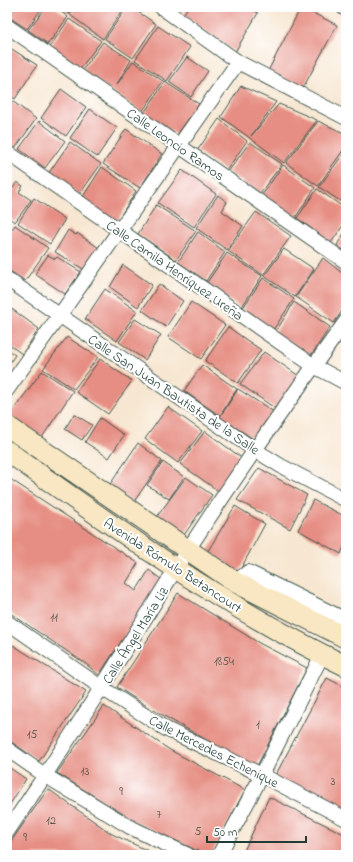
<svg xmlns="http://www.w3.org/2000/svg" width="353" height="862" font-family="'Indie Flower',sans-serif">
<rect width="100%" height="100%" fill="#fff"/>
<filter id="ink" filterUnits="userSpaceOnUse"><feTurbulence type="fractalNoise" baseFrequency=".025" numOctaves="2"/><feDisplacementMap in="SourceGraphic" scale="8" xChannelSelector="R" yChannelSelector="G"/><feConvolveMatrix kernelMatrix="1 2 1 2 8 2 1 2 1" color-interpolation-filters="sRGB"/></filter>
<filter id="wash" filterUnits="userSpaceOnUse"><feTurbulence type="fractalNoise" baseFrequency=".012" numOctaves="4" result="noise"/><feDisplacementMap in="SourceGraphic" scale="16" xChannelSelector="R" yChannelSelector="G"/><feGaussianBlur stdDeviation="0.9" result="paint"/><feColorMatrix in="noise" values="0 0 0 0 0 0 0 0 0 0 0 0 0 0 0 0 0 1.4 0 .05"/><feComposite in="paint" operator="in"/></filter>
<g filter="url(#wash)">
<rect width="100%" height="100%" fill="#f7e7d2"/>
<g id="blocks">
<path fill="#e68e83" d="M7,7H43L27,29L7,16Z
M46,7H55L68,17L48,44L28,30Z
M59,7H74L69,14Z
M75,7H125L103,39L70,15Z
M127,7H131L156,24L133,58L105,39Z
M188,7H248L258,13L235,52L183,15Z
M301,7L337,25L303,88L268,71Z
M69,19L101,41L80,69L49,48Z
M158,26L190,47L167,81L135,60Z
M103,42L131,60L116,86L133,61L163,81L142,112L82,71Z
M7,46L37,65L15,99L7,93Z
M187,57L208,71L191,97L169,82Z
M165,82L199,104L177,135L144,113Z
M241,86L276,102L251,136L279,104L317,120L284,163L221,117Z
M61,89L86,107L66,136L41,118Z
M11,100L36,119L14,150L7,145V106Z
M90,109L117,128L97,157L70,138Z
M219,119L247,141L226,171L197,151Z
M39,121L65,141L45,168L19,149Z
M318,121L346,134V146L318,186L286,163Z
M126,129L162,154L140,188L103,164Z
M70,142L101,164L79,195L48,174Z
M250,142L282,164L260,193L228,172Z
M346,150V205L319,187Z
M283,165L315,188L295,218L262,195Z
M102,167L136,191L116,223L82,198Z
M182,170L216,194L194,227L158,203Z
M17,182L23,186L19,192L31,200L15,222L7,217V184L13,188Z
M317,189L346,209V221L331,243L297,218Z
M218,195L227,202L222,211L243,226L227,250L196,228Z
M34,198L65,219L50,244L18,223Z
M156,205L196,231L176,260L138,234Z
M256,212L291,236L263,275L228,251Z
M15,225L48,248L25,281L7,269V235Z
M68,230L76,235L77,233L99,248L85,270L55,252Z
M346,230V252L337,245Z
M198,232L225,252L206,281L178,262Z
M284,249L314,269L295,297L264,276Z
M227,253L262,276L241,308L206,284Z
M48,255L55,259L57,257L81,272L65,294L35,274Z
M323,258L346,276V305L334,323L296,297Z
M123,265L152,285L138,307L110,287Z
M263,278L294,299L273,330L242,309Z
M159,284L183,301L166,327L142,310Z
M105,289L137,311L117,341L85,319Z
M191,302L225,325L201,359L168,337Z
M294,302L330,327L310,357L275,333Z
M12,309L39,329L22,354L7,343V316Z
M135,319L161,335L145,360L119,342Z
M228,327L261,350L238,383L205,361Z
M67,337L98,357L74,389L43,369Z
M7,349L15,355L7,367Z
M264,352L299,376L276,409L240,384Z
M100,359L132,381L108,414L76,392Z
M202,365L237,389L220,416L184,391Z
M42,371L73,391L41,439L9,416Z
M238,389L274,412L255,440L220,417Z
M168,407L202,431L178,463L145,439Z
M74,414L92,425L82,440L65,429Z
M100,418L124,435L109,458L85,442Z
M205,431L243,459L220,492L180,464Z
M138,443L162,461L133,503L109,486Z
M163,462L184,477L169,499L147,485Z
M259,468L307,495L290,529L237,500Z
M7,477L138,563L126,583L136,591L149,570L162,580L99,675L86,664L7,611Z
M186,477L212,495L184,535L156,518Z
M313,500L346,517V542L341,554L298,530Z
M235,506L265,524L239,572L208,551Z
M178,593L259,643L307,668L256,768L150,708L117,687Z
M13,645L86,692L39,761L7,739V654Z
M327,678L346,688V812L273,780Z
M104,706L170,750L245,790L211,855H206L132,820L57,773Z
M7,766L26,779L7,809Z
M48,789L112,834L157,855H7V847Z
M269,797L346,835V855H242Z"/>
</g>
</g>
<g filter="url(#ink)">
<use href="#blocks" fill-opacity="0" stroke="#3f564c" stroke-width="1"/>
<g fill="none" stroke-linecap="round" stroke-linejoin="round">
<g stroke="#3f564c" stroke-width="16">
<path id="street" d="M161,7L238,62L346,118
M343,7L346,9
M7,26L346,262
M7,152L314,366L346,383
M7,279L255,450L281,466L346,500
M7,390L238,62
M235,582L248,572L346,620
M7,622L102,688L166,729L262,775L346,819
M7,749L46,776L130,827L188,855
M7,832C66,746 120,658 175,570C229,485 287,403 346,321
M219,855L262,775L322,655"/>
</g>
<g stroke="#3f564c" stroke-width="22">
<path id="secondary" d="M7,426L235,582L346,638
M7,451C116,529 225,608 346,666"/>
</g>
<use href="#street" stroke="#fff" stroke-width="14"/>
<use href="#secondary" stroke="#f9e7c3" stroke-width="20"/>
</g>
</g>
<g text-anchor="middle" stroke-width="4" stroke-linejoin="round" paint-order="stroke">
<g font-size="12" fill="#515148">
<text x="54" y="621">11</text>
<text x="224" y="665">1854</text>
<text x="258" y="728">1</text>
<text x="32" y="738">15</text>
<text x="85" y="775">13</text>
<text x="333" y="785">3</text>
<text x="121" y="795">9</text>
<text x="159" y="818">7</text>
<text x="51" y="824">12</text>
<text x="198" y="835">5</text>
<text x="25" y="841">9</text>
</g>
<g font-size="14" fill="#1f3d34" stroke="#fff">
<text transform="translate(176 144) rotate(35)" y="5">Calle Leoncio Ramos</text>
<text transform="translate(175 270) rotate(35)" y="5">Calle Camila Henríquez Ureña</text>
<text transform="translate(174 394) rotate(34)" y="5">Calle San Juan Bautista de la Salle</text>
<text transform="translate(173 565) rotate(33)" y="5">Avenida Rómulo Betancourt</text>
<text transform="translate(135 635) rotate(-58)" y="5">Calle Ángel María Liz</text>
<text transform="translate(214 751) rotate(27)" y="5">Calle Mercedes Echenique</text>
</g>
</g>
<rect width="353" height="862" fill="none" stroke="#fff" stroke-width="24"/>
<path d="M207 836v6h99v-6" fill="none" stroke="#1f3d34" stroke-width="2"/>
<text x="213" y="836" font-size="12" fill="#1f3d34" stroke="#ffffff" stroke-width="3" paint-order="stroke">50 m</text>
</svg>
